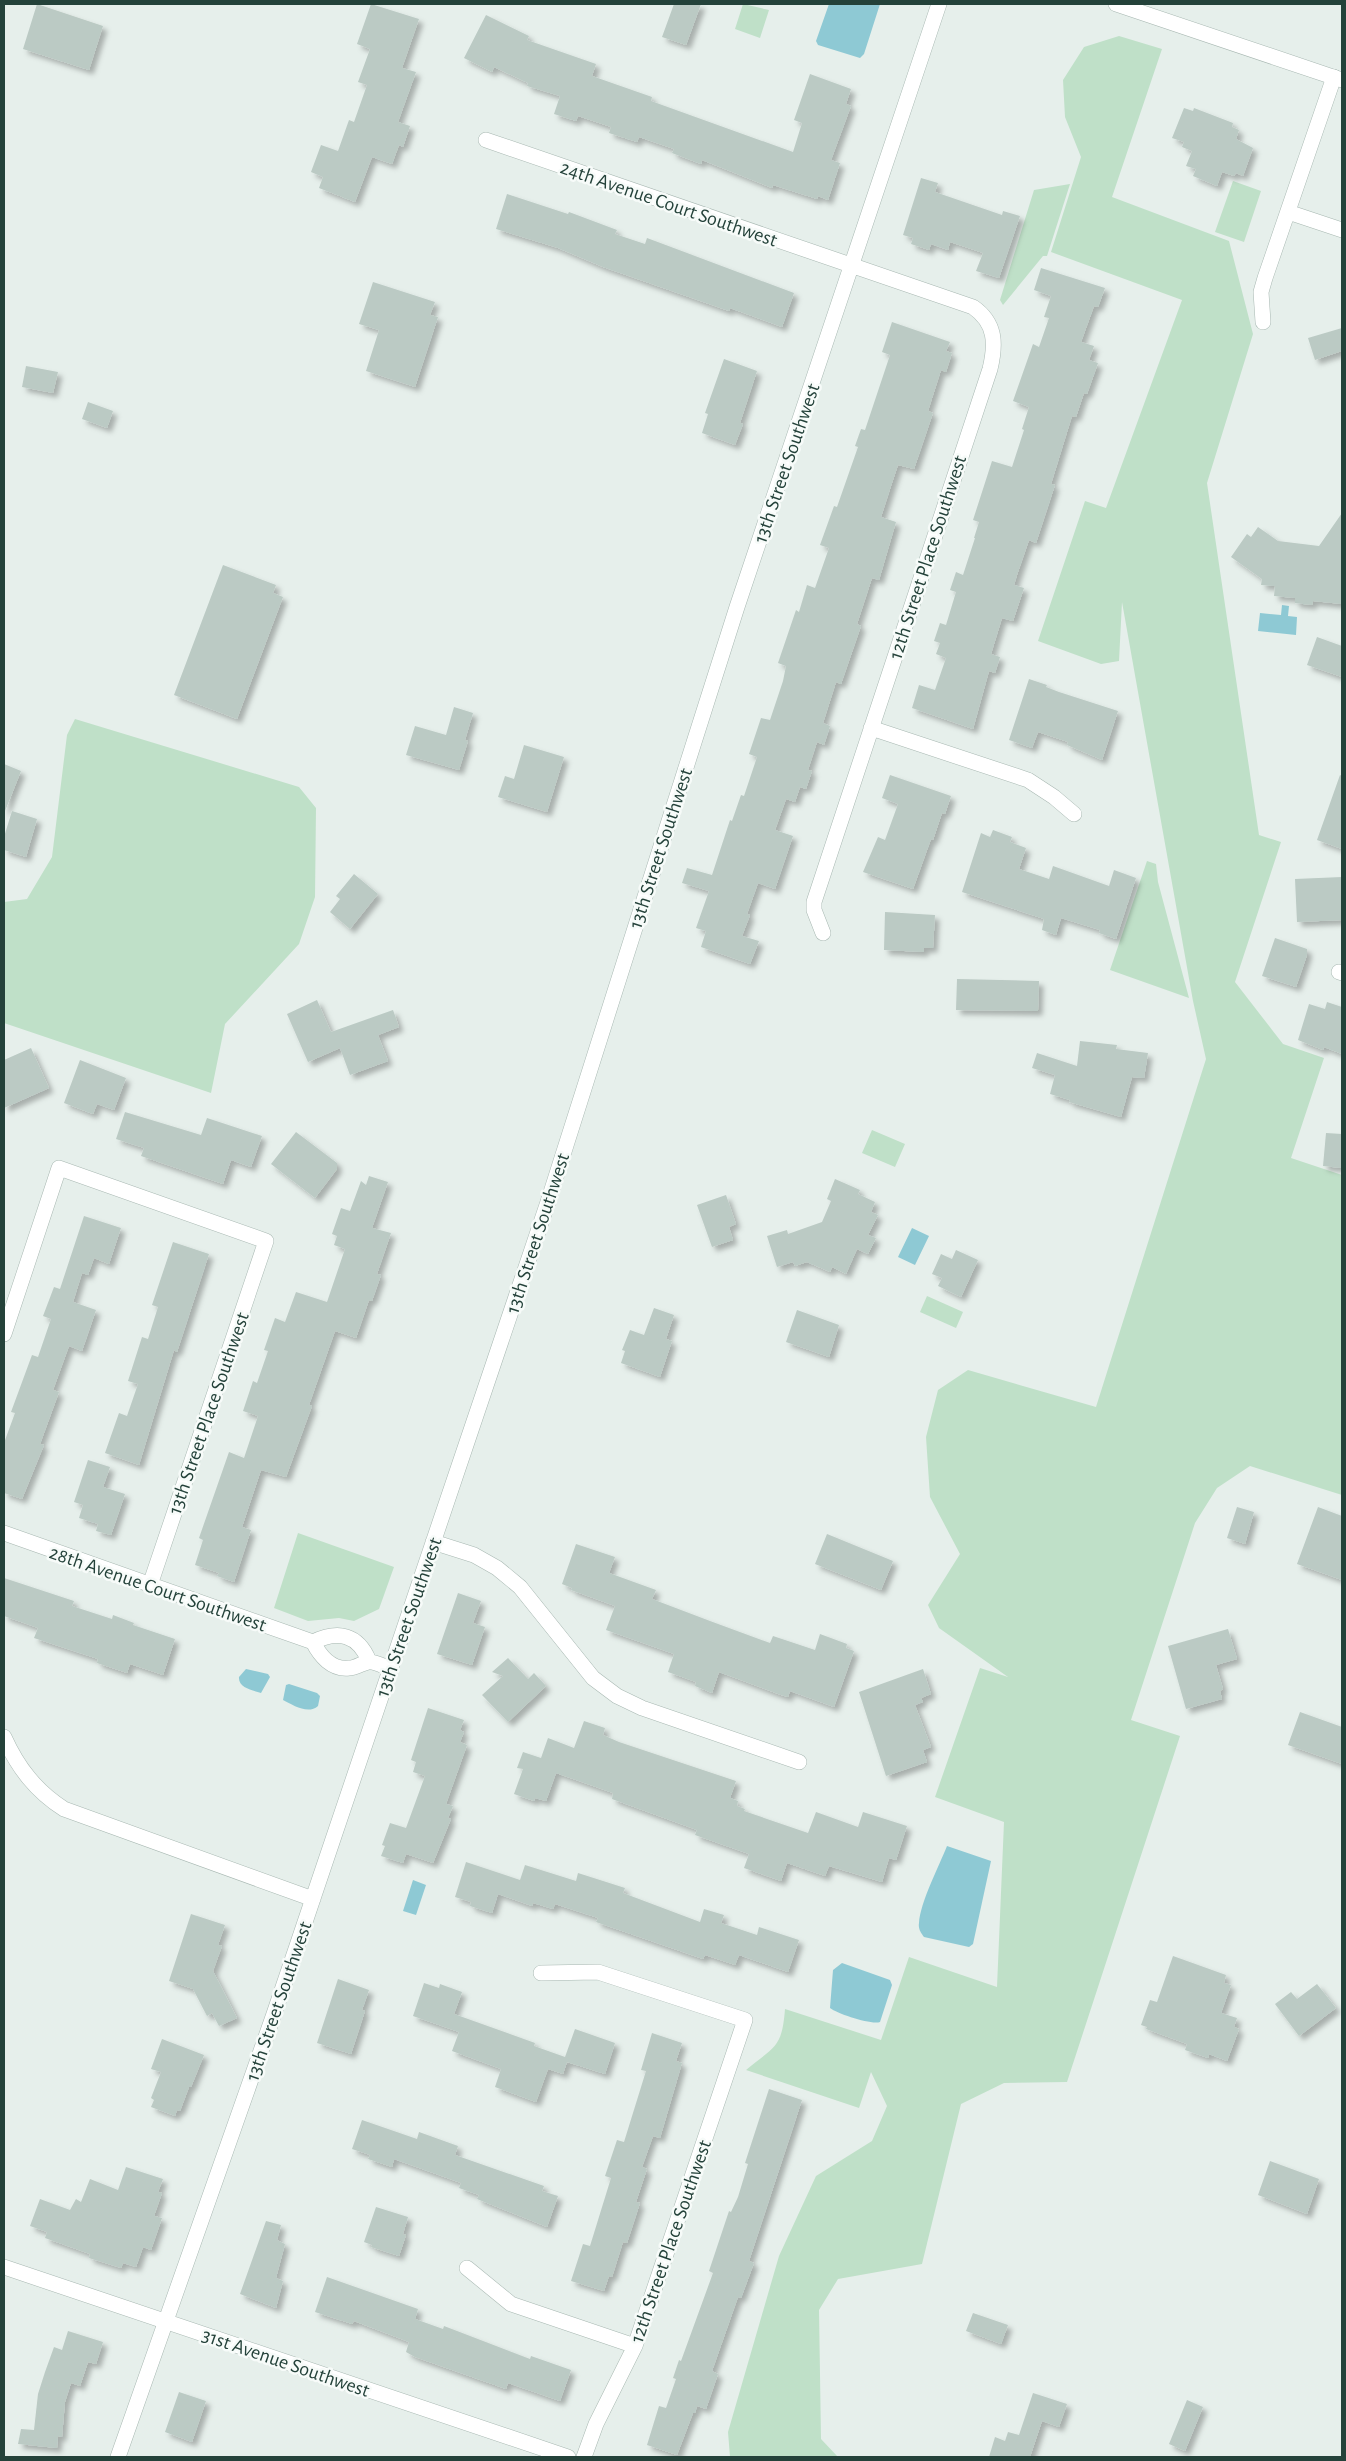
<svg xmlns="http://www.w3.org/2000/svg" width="1346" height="2461" font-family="'Alegreya Sans',sans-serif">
<defs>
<filter id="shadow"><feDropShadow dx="4.5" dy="4.5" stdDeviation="2.5" flood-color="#0004"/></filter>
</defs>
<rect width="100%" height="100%" fill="#e6efeb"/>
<path fill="#bfe0c8" d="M743,4L769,10L760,38L735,29Z
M1119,36L1162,49L1112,197L1229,241L1253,334L1207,483L1259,835L1281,842L1235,982L1283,1044L1324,1058L1291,1158L1342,1175V1495L1250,1466L1217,1488L1195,1523L1131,1720L1180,1736L1067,2082L1004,2083L961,2104L922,2264L838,2279L819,2310L821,2439L838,2457H730L728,2432L779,2256L816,2176L872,2141L887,2106L871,2072L859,2108L746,2070C775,2046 782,2048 785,2009L881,2040L909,1957L997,1987L1004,1822L935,1797L980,1668L1008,1677L939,1628L928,1605L960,1554L930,1497L926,1437L938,1390L968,1370L1096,1407L1206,1059L1193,1001L1122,602L1119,661L1101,664L1038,641L1085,501L1106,508L1182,300L1051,252L1081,157L1065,117L1063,80L1084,47Z
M1233,181L1261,191L1244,242L1215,232Z
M1070,184L1047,256H1043L1003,305L1000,300L1034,190Z
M75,719L299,787L316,808L315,897L299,944L225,1024L211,1093L4,1023V902L27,899L52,857L67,735Z
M1147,861L1156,864L1158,882L1189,998L1110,970Z
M872,1130L905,1144L895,1167L862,1153Z
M927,1296L963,1312L956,1328L920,1312Z
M298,1533L394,1567L379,1609L354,1621L339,1618L308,1621L274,1608Z"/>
<path fill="#8ec9d4" d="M829,4H880L864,54L860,58L818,45L816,41Z
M1282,605L1289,606L1288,616L1297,617L1296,635L1258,631L1260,613L1281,615Z
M912,1228L929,1236L915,1265L898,1257Z
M246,1669L268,1674L270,1677L261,1693C252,1690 238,1688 239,1677Z
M289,1684L317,1693L320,1696L318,1706C308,1715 293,1705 283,1700L286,1685Z
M947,1846L991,1861L973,1944L969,1947L924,1937C921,1933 918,1929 919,1923C920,1903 939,1866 947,1846Z
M413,1880L426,1885L416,1915L403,1911Z
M842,1963L890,1980L892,1985L880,2022C871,2025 838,2014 830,2008L833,1970Z"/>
<path fill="#bbcac4" filter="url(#shadow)" d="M37,4L103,26L89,70L23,49Z
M371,4L419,19L402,68L416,72L398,122L410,126L403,147L399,145L392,164L372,157L355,202L319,188L323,177L311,172L321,145L338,151L349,120L354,122L367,85L358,82L370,49L357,44Z
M674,4H701L686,45L662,37Z
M486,15L529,36L527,40L596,64L592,76L652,97L651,101L793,152L802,123L794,120L810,74L851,89L846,104L851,106L831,160L840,163L828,200L818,196L817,199L773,185L772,188L702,160L701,164L672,153L674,149L639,137L637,142L609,133L611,127L578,116L576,121L554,114L560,96L527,86L528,83L494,67L492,72L464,58Z
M1184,108L1193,111L1194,108L1233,123L1232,127L1239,130L1236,139L1253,148L1243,176L1236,173L1234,176L1222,172L1217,186L1193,176L1196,169L1186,166L1192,151L1182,147L1184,142L1172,138Z
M921,178L938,183L935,192L1002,215L1003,211L1020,216L999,278L976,271L983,253L950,242L948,250L931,244L929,250L911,244L913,238L903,235Z
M507,194L568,214L569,212L617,230L615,234L645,244L647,238L794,293L782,327L730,308L729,311L603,267L558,248L496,229Z
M1041,268L1105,288L1098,307L1094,306L1081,342L1094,346L1089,360L1098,363L1087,394L1084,393L1076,417L1072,416L1051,484L1055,485L1036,543L1029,540L1017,575L1014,585L1024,588L1013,621L1002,618L991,654L1000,657L995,673L989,671L973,729L912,708L919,685L935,690L946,658L936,654L940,643L934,641L940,623L946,625L956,592L950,590L956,572L963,575L975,538H974L979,522L973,520L992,461L1012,467L1024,430L1022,429L1029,407L1013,401L1033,344L1039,347L1049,318L1044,317L1051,296L1034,290Z
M373,282L435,302L430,315L438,317L415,387L366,371L379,330L359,324Z
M892,322L950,342L946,351L952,353L946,372L941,370L928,411L933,413L914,469L898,465L891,486L881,517L896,522L879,580L872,578L857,624L861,626L841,684L836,682L823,723L830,726L824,745L817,742L808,770L812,771L806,789L800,787L795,802L786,799L775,830L793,836L775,889L758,883L747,914L750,915L742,936L759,941L750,964L701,947L706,931L696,928L709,891L682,883L687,868L712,875L730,820L732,821L741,795L744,796L757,757L749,754L761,718L770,720L783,681L786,666L778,663L796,610L799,612L807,585L815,588L829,548L820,545L834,506L837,507L858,447L855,446L861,429L865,430L890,355L882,352Z
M1342,328V351L1315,360L1308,338Z
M724,359L757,371L740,423L743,424L735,445L702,433L708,414L705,413Z
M26,366L58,372L53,393L22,387Z
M88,402L113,411L107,428L82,419Z
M1342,513V604L1313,601L1312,605L1295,603V598L1274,596L1275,586L1261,585L1262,579L1231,557L1247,534L1251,537L1258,527L1278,541L1319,546Z
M223,565L276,585L273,593L283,597L237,719L174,695Z
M1317,637L1342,646V677L1307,665Z
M1029,679L1047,685L1046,687L1059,692L1118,711L1102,760L1067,745L1068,742L1038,732L1032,748L1009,740Z
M454,707L473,713L465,740L468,741L459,770L406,755L415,726L446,735Z
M524,745L564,757L547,812L498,797L505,776L514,779Z
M4,764L21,771L5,811H4Z
M890,775L951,796L945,814L942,813L933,840L931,839L913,889L863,872L878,837L885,840L898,804L882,798Z
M1340,775L1342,776V849L1317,840Z
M12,811L37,819L26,857L4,850V837Z
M993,830L1012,837L1010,842L1026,848L1019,869L1049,879L1053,866L1109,886L1114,870L1136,878L1116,939L1099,933L1100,930L1061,918L1056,935L1042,930L1044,919L962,892L981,833L990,837Z
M354,874L378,894L350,929L330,912L340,899L336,896Z
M1342,877V920L1297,922L1295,879Z
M885,912L935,915L933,948H924V952L884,950Z
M1275,938L1307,949V955L1296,987L1262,976Z
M957,979L1039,981L1038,1011L956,1010Z
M317,1000L331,1032L393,1010L399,1027L378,1035L388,1061L350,1075L340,1048L308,1062L287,1014Z
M1327,1002L1342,1007V1054L1324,1047L1323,1050L1298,1040L1309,1004L1325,1009Z
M1080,1041L1117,1045L1116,1049L1148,1053L1144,1078L1132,1077L1121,1117L1069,1102L1070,1100L1050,1094L1055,1075L1032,1068L1037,1053L1077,1066Z
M31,1048L49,1088L4,1108V1060Z
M80,1060L126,1078L114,1110L97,1104L93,1114L64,1103Z
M125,1112L201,1135L207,1118L262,1136L251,1167L231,1160L223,1184L141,1156L144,1148L116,1139Z
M296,1132L337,1163V1169L315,1198L271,1164Z
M1326,1133L1342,1134V1168L1323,1166Z
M369,1176L388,1182L372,1228L391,1233L377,1274L381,1275L372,1301L369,1300L356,1338L335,1331L309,1405L312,1406L286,1477L261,1470L242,1527L251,1530L234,1582L217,1576L219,1573L195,1565L203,1540L199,1538L229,1452L244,1458L258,1416L243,1411L253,1381L257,1383L268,1351L264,1350L275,1318L285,1322L296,1292L327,1302L345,1249L334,1245L337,1236L332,1234L341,1208L350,1211L361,1181L366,1185Z
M835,1179L860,1190L858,1194L875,1202L871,1212L878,1215L868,1235L876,1238L868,1254L857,1249L846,1274L832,1267L830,1272L807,1262L795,1266L793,1262L777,1267L767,1236L787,1230L788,1234L822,1222L831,1201L827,1199Z
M726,1195L736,1224L729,1227L733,1240L712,1247L697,1205Z
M84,1216L121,1228L109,1264L94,1258L88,1275L82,1273L73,1302L96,1310L82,1351L69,1346L53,1390L59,1392L40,1444L44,1445L22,1499L4,1493V1443L15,1413L11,1412L32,1355L38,1357L51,1319L43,1316L54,1287L60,1289Z
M173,1242L209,1254L177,1352L174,1350L139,1465L105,1453L119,1413L127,1416L138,1384L128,1381L142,1337L148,1339L158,1307L152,1305Z
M956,1250L978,1260L961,1297L938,1286L942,1278L932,1274L941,1254L952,1259Z
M654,1308L674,1315L666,1339L672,1341L660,1377L621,1363L625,1351L622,1350L630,1330L644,1335Z
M797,1310L839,1325L829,1357L786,1342Z
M88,1460L110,1467L103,1487L125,1494L111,1535L96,1531L98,1524L79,1518L83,1505L74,1502Z
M1237,1507L1254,1512L1245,1544L1227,1538Z
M1318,1507L1342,1516V1580L1297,1564Z
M827,1534L893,1561L881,1590L815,1564Z
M576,1544L615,1557L609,1573L656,1590L652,1599L710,1621L770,1643L773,1636L815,1650L820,1634L847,1644L846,1648L854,1651L834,1707L790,1691L788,1697L781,1695L719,1672L712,1693L695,1686L696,1682L668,1672L674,1654L606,1630L615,1606L571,1590L572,1588L562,1584Z
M4,1578L74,1601L72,1606L112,1619L113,1615L134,1623L133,1625L175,1639L163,1675L130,1664L127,1673L97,1663L98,1659L34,1638L38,1628L4,1616Z
M458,1593L481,1601L473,1623L485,1627L472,1665L437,1654Z
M1228,1629L1237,1659L1216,1665L1223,1689L1220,1691L1222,1699L1186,1709L1168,1646Z
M508,1658L528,1679L534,1673L546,1686L508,1722L482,1695L503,1676L492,1672Z
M923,1669L931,1694L921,1698L923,1702L915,1705L931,1747L923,1750L927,1762L886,1776L859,1692Z
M428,1708L464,1720L460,1730L464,1732L460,1742L467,1745L446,1804L453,1806L448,1818L451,1819L433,1863L406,1854L403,1863L381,1856L385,1846L382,1845L390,1823L406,1828L425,1776L413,1772L416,1762L411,1760Z
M1300,1712L1342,1727V1764L1288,1745Z
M584,1721L605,1728L603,1735L619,1742L736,1781L730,1798L738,1801L737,1806L745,1809L744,1811L808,1833L816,1812L858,1827L863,1812L907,1826L896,1860L889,1858L882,1882L829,1866L825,1876L787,1863L781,1881L744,1868L749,1854L695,1835L697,1830L612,1799L613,1793L556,1773L546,1801L535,1798L534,1801L514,1794L523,1769L517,1768L523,1752L541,1758L548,1738L574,1748Z
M466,1862L520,1880L525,1865L576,1881L578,1873L625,1888L623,1893L700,1922L704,1909L724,1915L721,1923L757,1935L759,1927L799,1940L788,1972L739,1955L735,1965L705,1955L703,1959L596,1922L598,1918L555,1904L553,1909L533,1903L532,1906L498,1894L492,1913L470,1906L471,1902L455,1897Z
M191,1914L225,1925L218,1945L222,1946L213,1971L237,2018L219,2026L212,2013L207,2016L193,1989L169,1981Z
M1173,1956L1226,1975L1224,1983L1231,1985L1221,2013L1237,2018L1234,2027L1239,2029L1227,2061L1209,2054L1208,2058L1185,2050L1187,2044L1146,2029L1147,2027L1141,2025L1150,2000L1157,2002Z
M338,1979L369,1990L362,2010L365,2011L351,2054L317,2043Z
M424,1983L439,1988L440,1984L462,1992L454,2014L535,2043L534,2046L565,2057L575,2029L615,2043L605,2074L567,2062L563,2074L548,2069L536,2102L495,2087L501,2069L452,2051L459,2032L413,2016Z
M1317,1984L1336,2008L1299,2036L1275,2004L1291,1992L1297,1999Z
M652,2033L682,2043L676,2061L682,2063L660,2138L653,2136L642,2167L647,2169L636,2202L640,2203L627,2243L623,2242L612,2277L609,2276L604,2291L571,2281L583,2244L590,2246L611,2178L605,2176L617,2140L624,2142L646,2071L641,2070Z
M162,2039L204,2055L191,2087H189L180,2111L177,2110L175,2116L151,2107L154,2100L151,2098L161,2072L151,2069Z
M769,2089L802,2100L749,2261L754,2263L741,2298L738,2297L712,2371L718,2374L706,2409L697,2406L695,2413H693L677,2455L647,2445L659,2406L666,2408L676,2379L673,2378L679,2360L681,2361L713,2273L709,2271L729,2211L731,2212L738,2197L748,2164L745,2163Z
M362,2120L417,2139L419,2132L458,2146L455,2155L544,2186L542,2191L558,2196L547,2227L477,2199L479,2195L459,2188L461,2183L394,2159L392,2167L368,2159L370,2155L352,2149Z
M1270,2161L1319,2179L1307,2214L1258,2195Z
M126,2167L163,2179L158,2192L162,2193L154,2216L162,2218L151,2250L143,2247L136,2267L123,2263L121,2268L89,2258L90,2254L45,2238L47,2232L30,2226L40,2199L70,2210L76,2199L81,2202L90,2179L118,2190Z
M376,2207L408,2217L403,2234L406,2235L399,2256L371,2247L372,2245L364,2242Z
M266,2221L281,2225L277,2240L285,2244L276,2278L283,2281L276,2308L240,2294Z
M327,2277L418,2309L415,2319L443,2329L444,2326L530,2359L531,2356L571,2370L560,2401L508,2383L506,2389L415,2357L406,2352L409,2342L354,2321L352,2324L315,2312Z
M973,2313L1008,2325L1001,2344L966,2331Z
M68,2331L103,2342L96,2364L88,2362L80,2386L71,2383L65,2402L62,2437L58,2436L57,2448L18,2444L21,2429L34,2430L38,2394L45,2372L54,2347L62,2350Z
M179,2392L206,2401L192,2442L165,2432Z
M1033,2393L1067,2404L1059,2427L1042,2421L1030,2457H989L995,2437L1005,2441L1008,2432L1019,2435Z
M1187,2400L1203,2407L1185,2451L1169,2444Z"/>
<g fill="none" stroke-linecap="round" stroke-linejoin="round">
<g stroke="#a8b8b2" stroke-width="16">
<path id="minor" d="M486,140L973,307C996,323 996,344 990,369L814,902V910L823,933
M1288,212L1342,230
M1263,322L1261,292L1265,278L1334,77
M871,728L1028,780L1054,797L1074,814
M1339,972L1342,973
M4,1334L59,1168L266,1241L150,1585
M4,1533L313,1642C338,1630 358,1634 369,1661
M433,1542L474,1555L497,1568L520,1587L593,1678L617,1696L642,1708L799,1762
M313,1642C320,1656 332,1670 349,1668C356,1668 362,1663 368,1662C374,1661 385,1667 391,1669
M4,1737C18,1768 36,1791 64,1809L313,1899
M541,1973L598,1972L745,2020L635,2346L596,2424L584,2457
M467,2268L511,2304L635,2346
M118,2457L274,2014L548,1202L737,607L939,4"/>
</g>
<g stroke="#a8b8b2" stroke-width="16">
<path id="tertiary" d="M1116,4L1342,80
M4,2267L568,2457"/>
</g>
<use href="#minor" stroke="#fff" stroke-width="15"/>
<use href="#tertiary" stroke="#fff" stroke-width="15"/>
</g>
<g text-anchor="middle" stroke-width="5" stroke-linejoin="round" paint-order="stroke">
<g font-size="20" fill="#24423a" stroke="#f7fbf9">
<text transform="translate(669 203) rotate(19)" y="7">24th Avenue Court Southwest</text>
<text transform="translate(786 463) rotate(-71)" y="7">13th Street Southwest</text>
<text transform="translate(927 557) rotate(-72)" y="7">12th Street Place Southwest</text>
<text transform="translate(660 848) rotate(-72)" y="7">13th Street Southwest</text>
<text transform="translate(537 1233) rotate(-72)" y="7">13th Street Southwest</text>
<text transform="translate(208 1413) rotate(-71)" y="7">13th Street Place Southwest</text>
<text transform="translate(158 1588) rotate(19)" y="7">28th Avenue Court Southwest</text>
<text transform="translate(408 1617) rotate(-71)" y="7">13th Street Southwest</text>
<text transform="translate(278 2001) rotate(-71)" y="7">13th Street Southwest</text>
<text transform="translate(670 2241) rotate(-71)" y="7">12th Street Place Southwest</text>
<text transform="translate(286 2362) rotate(19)" y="7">31st Avenue Southwest</text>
</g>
</g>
<rect width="1346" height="2461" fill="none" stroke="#24423a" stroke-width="10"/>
</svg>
